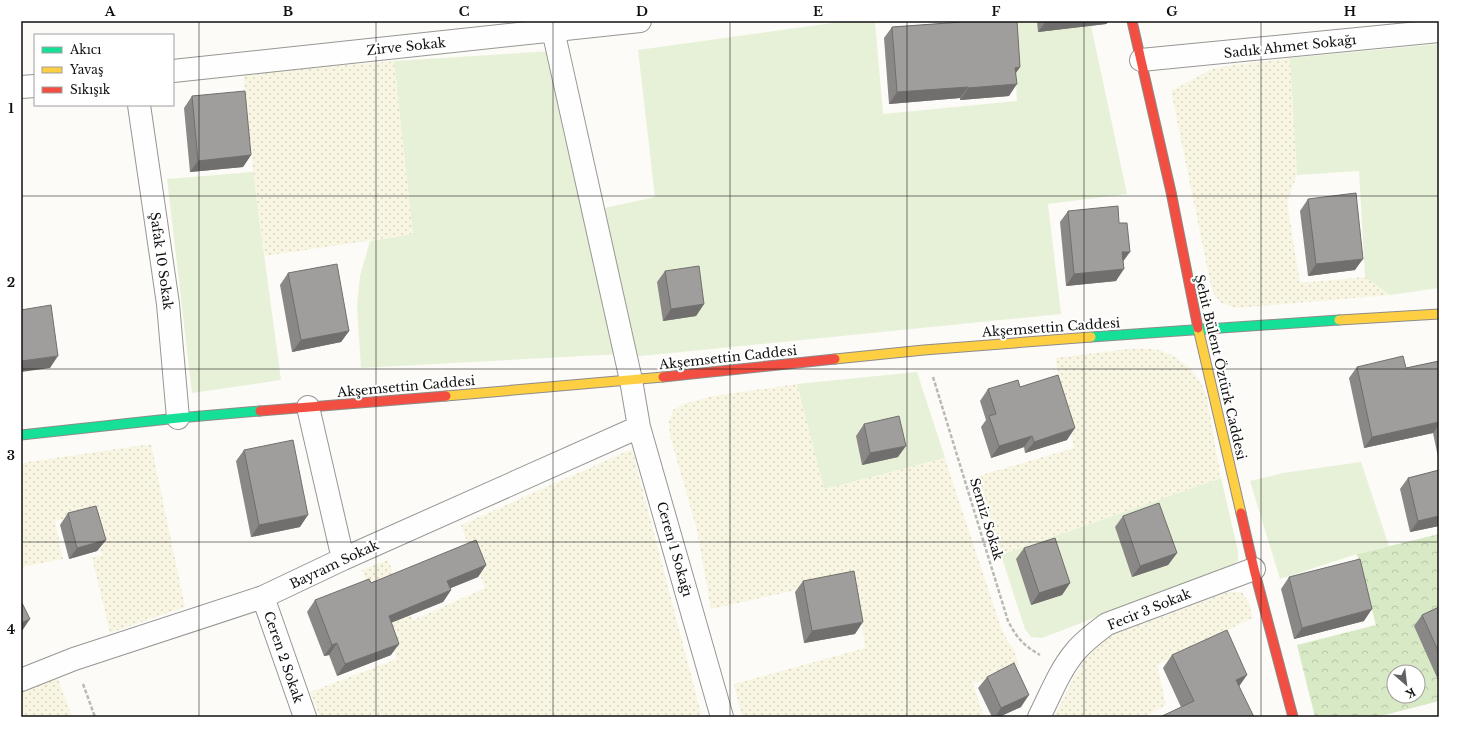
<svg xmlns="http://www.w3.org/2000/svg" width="1460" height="738" font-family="'Libre Baskerville',serif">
<defs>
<pattern id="farmland-dots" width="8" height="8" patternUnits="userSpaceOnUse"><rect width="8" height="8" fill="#f8f6e3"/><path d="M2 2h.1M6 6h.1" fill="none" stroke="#d4d2c2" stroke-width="1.8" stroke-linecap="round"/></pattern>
<pattern id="forest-crowns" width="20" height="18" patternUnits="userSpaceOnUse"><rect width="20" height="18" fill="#d8e9c5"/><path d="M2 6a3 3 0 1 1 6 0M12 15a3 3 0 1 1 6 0" fill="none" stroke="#b8c7a8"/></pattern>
</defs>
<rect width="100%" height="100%" fill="#fcfbf7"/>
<path fill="url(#farmland-dots)" d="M1290,58L1297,175L1287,202L1300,283L1365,277L1390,295L1237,308L1221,303L1212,291L1171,91L1212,69L1233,65Z
M394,61L413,234L265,256L253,172L243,74Z
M1136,348L1159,350L1174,356L1191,369L1201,383L1207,398L1221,478L1001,555L978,476L1074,448L1055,358Z
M797,384L824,489L945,458L1000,625L1007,640L1014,650L1019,665L973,684L984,717H742L734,684L865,648L855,577L711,609L697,530L670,436L669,421L673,410L684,404L713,396Z
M151,444L185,607L110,633L92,558L102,555L90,512L55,521L63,559L21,567V463Z
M632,449L702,717H320L310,692L397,659L362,570L388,560L413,620L485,588L461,525Z
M1228,592H1242L1249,603L1252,618L1157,665L1166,705L1144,717H1054L1075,676L1089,653L1106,637Z
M58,678L72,717H21V693Z"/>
<path fill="url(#forest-crowns)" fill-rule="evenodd" d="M1439,534V701L1377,717H1315L1297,645L1376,625L1357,554ZM1394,672H1418V696H1394Z"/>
<path fill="#e7f1d7" d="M847,21H875L883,114L1017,101L1013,21H1090L1127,194L1048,204L1061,314L631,357L600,209L655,197L638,50Z
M1439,44V288L1390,295L1365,277L1359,171L1297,175L1290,58Z
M552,51L620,354L361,368L357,306L360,276L370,241L413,234L394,61Z
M253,172L281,380L192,393L167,179Z
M917,372L945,458L824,489L797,384Z
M1361,462L1389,546L1357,554L1280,579L1250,481L1283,473Z
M1221,478L1238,551V561L1232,565L1042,638L1031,637L1025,629L1001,555Z"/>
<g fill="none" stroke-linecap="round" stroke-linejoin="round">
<g stroke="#969694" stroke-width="24">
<path id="street" d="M553,30L631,380L639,427L722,717
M1141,60L1439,31
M173,71L640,21
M21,87L35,86
M139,105L168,304L178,418
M308,407L343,559
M263,597L305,717
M21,680L74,659L263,597L343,559L639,427
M1039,717C1050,696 1059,671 1075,652C1084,641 1095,633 1107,624L1254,569"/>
</g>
<g stroke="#8d8c8b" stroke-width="11">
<path id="fast" d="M1091,337L1339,320
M21,435L178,418L260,411"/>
</g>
<g stroke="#8d8c8b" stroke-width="11">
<path id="slow" d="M1339,320L1439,314
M1198,328L1241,513
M835,359L924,350L1091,337
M446,396L663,377"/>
</g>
<g stroke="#8d8c8b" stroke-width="11">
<path id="jam" d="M1132,21L1171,192L1198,328
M663,377L835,359
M260,411L446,396
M1241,513L1254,569L1293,717"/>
</g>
<path stroke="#b9b9b8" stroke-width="2.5" stroke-dasharray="4 2" stroke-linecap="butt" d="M933,377L1008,621C1017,638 1023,645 1040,655
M83,684L95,717"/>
<use href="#street" stroke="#fffefe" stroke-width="22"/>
<use href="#fast" stroke="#16e098" stroke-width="9"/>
<use href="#slow" stroke="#ffcf43" stroke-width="9"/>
<use href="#jam" stroke="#f24e42" stroke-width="9"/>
</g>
<path fill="#8a8886" d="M960,21H1017L1020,67L1016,73L1009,96L960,100V98L889,104L884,38L892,27L959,22Z
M1037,21H1109L1106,24L1038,32Z
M192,96L251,155L243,167L190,172L184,108Z
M1308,199L1355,270L1308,276L1300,211Z
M1068,211L1123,261L1116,281L1066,286L1060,222Z
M665,271L704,304L696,316L663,321L657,282Z
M288,273L349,331L341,342L292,352L280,285Z
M1439,361V462L1433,433L1364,448L1349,378L1357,367L1406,368Z
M1020,387L1067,440L1025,453L1024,447L991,458L981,427L986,420L980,401L988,389Z
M864,424L898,457L862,465L856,436Z
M244,450L300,527L251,537L236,461Z
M1439,470V526L1410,532L1400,489L1408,478Z
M68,513L106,540L97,551L69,559L60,525Z
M1123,516L1177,553L1168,565L1132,577L1115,527Z
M1024,548L1070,583L1062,595L1031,605L1016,559Z
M486,565L478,577L450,588L451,590L443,602L391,623V655L337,676L329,655L324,656L307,612L315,600L371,583Z
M1289,577L1364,621L1294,639L1281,589Z
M803,581L855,634L804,643L795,592Z
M1439,607V682L1414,626L1422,615Z
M1172,655L1239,686L1181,707L1163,668Z
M987,677L1021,707L999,717H992L978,688Z"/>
<path fill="#706f6d" d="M1046,21H1109L1106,24L1038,32Z
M1020,67L1012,78L1015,68Z
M1017,84L1009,96L960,100L968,88Z
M968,87L960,98L889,104L897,92Z
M251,155L243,167L190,172L198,161Z
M1122,252H1130L1122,263Z
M1363,259L1355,270L1308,276L1316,264Z
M1124,269L1116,281L1066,286L1074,274Z
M704,304L696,316L663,321L671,309Z
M349,331L341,342L292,352L301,340Z
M58,356L50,368L21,372V361Z
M1439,422V425L1433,433L1364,448L1372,437Z
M1075,428L1067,440L1025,453L1034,442Z
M1032,436L1024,447L991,458L999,446Z
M906,446L898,457L862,465L870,453Z
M308,515L300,527L251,537L259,525Z
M1439,516V526L1410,532L1418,521Z
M106,540L97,551L69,559L77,548Z
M1177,553L1168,565L1132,577L1140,566Z
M486,565L478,577L439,593L447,581Z
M1070,583L1062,595L1031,605L1039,593Z
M451,590L443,602L380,627L389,616Z
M1372,609L1364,621L1294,639L1302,628Z
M30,619L22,631H21V623Z
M863,622L855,634L804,643L812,631Z
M337,643L329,655L324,656L332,645Z
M399,644L391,655L337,676L345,664Z
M1247,675L1238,688L1236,680Z
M1029,695L1021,707L999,717H995L1001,708Z"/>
<path fill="#a09e9c" stroke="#706f6d" d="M962,21H1017L1020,67L1015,68L1017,84L968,88V87L897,92L892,27L962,22Z
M245,91L251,155L198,161L192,96Z
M1356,193L1363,259L1316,264L1308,199Z
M1118,206L1119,223H1127L1130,252H1122L1124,269L1074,274L1068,211Z
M337,264L349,331L301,340L288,273Z
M699,266L704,304L671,309L665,271Z
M51,305L58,356L21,361V310Z
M1403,356L1406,368L1439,361V422L1372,437L1357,367Z
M1058,375L1075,428L1034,442L1032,436L999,446L989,416L996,414L988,389L1018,380L1020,387Z
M899,416L906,446L870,453L864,424Z
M293,440L308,515L259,525L244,450Z
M1439,470V516L1418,521L1408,478Z
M1159,503L1177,553L1140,566L1123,516Z
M96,506L106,540L77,548L68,513Z
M1055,538L1070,583L1039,593L1024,548Z
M476,540L486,565L447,581L451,590L389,616L399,644L345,664L337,643L332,645L315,600L369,579L371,583Z
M1360,559L1372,609L1302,628L1289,577Z
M854,571L863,622L812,631L803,581Z
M21,601L30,619L21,623Z
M1439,607V653L1422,615Z
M1227,630L1247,675L1236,680L1254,717H1160L1194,701L1172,655Z
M1014,663L1029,695L1001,708L987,677Z"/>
<path fill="none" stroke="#101010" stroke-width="1" stroke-opacity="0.55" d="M199,21V717M376,21V717M553,21V717M730,21V717M907,21V717M1084,21V717M1261,21V717M21,196H1439M21,369H1439M21,542H1439"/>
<g text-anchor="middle" stroke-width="4" stroke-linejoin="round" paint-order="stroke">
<g font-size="13" fill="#101010" stroke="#fff">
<text transform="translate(406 46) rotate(-6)" y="5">Zirve Sokak</text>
<text transform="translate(1290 46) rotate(-6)" y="5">Sadık Ahmet Sokağı</text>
<text transform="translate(162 261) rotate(82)" y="5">Şafak 10 Sokak</text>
<text transform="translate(1051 327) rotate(-4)" y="5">Akşemsettin Caddesi</text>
<text transform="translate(728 357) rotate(-6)" y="5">Akşemsettin Caddesi</text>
<text transform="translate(1221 367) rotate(77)" y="5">Şehit Bülent Öztürk Caddesi</text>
<text transform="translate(406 386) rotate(-5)" y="5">Akşemsettin Caddesi</text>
<text transform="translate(987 519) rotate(73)" y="5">Semiz Sokak</text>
<text transform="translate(675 549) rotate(74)" y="5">Ceren 1 Sokağı</text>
<text transform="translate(334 564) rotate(-25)" y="5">Bayram Sokak</text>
<text transform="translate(1149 609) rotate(-22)" y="5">Fecir 3 Sokak</text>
<text transform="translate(284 657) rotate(71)" y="5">Ceren 2 Sokak</text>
</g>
</g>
<rect width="1460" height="738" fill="none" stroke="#ffffff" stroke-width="44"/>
<rect x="34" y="34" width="140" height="72" fill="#ffffff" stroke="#9f9f9f"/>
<rect x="42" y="47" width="20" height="6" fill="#16e098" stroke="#9f9f9f"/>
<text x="70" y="54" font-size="12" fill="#101010">Akıcı</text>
<rect x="42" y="67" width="20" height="6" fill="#ffcf43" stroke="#9f9f9f"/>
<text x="70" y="74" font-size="12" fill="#101010">Yavaş</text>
<rect x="42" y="87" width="20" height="6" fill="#f24e42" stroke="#9f9f9f"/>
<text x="70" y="94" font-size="12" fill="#101010">Sıkışık</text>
<g transform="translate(1406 684) rotate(152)"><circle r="19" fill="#ffffff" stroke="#9f9f9f"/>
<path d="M0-3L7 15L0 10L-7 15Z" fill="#636261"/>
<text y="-6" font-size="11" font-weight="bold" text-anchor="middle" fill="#101010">K</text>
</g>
<rect x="22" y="22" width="1416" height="694" fill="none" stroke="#101010" stroke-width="1.5"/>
<g font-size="13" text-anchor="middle" font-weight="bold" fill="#101010">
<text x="110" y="16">A</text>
<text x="288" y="16">B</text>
<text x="464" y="16">C</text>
<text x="642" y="16">D</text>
<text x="818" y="16">E</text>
<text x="996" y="16">F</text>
<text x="1172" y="16">G</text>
<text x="1350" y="16">H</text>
<text x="11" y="113">1</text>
<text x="11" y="287">2</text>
<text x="11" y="460">3</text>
<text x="11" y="634">4</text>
</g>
</svg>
